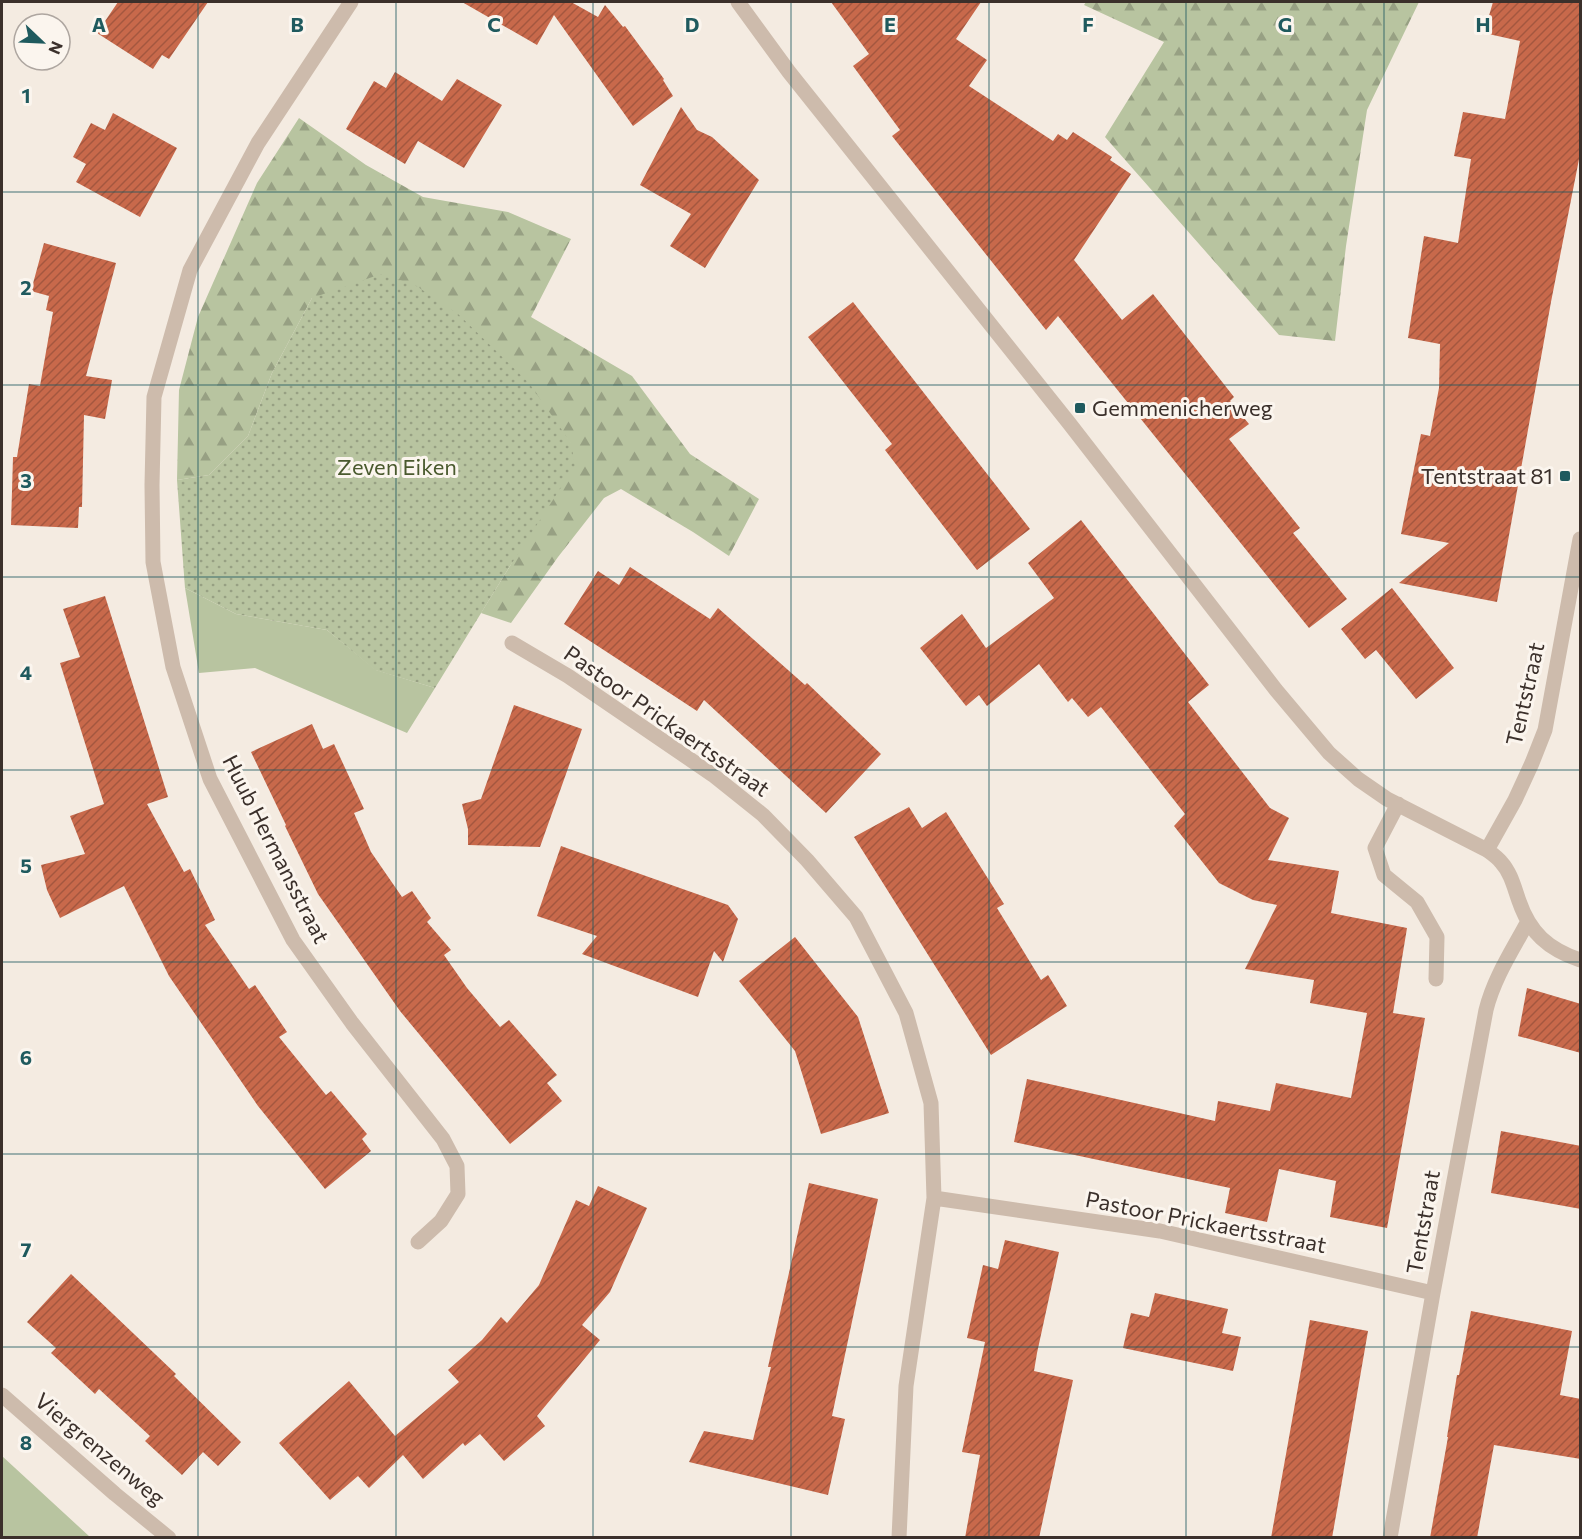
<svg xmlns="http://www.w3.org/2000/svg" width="1582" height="1539" font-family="Commissioner,sans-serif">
<defs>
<pattern id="forest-firs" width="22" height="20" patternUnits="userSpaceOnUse" patternTransform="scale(1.5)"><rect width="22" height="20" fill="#b8c4a0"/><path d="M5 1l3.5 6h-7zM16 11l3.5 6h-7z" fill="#97a083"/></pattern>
<pattern id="park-dots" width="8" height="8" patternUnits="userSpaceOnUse" patternTransform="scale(1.5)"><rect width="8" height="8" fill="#b8c4a0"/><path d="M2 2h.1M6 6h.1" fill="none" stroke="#97a083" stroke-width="1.8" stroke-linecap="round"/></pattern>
<pattern id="building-hatch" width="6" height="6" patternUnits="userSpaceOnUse" patternTransform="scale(1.5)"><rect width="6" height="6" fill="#c8694b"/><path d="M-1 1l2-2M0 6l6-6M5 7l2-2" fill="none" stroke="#a4573f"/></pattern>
</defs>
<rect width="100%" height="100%" fill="#f4ebe1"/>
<path fill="#b8c4a0" d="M185,588L236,614L327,630L376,670L435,688L407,733L255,668L199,673Z
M2,1456L90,1537H2Z"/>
<path fill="url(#forest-firs)" d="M1086,2H1419L1367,110L1346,246L1335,341L1279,335L1105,137L1164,42L1084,5Z
M299,118L366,165L423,197L508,212L571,239L531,317L632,376L690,454L759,499L729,556L693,532L621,489L604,498L558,557L511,623L481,613L510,566L571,444L556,423L312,298L272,373L248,436L209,475L177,480L179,390L198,317L257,183Z"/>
<path fill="url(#park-dots)" d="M381,274L415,285L458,314L529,383L571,443L575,466L510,566L435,688L375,670L327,630L236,614L185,588L177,480L209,475L248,436L272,373L312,298Z"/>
<path fill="url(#building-hatch)" d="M118,2H208L169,59L162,55L153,69L97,33Z
M462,2H571L598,17L605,5L623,27L625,26L664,79L663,80L673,96L633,126L554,15L537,45Z
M831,2H981L956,39L987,60L969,86L1053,141L1058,134L1067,140L1073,132L1112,157L1110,160L1131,174L1074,260L1122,320L1153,294L1234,397L1230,401L1249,424L1229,439L1300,528L1293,533L1347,599L1309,628L1058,316L1046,330L892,136L900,130L853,66L869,54Z
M1493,2H1581V149L1551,302L1497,602L1399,583L1449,543L1401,534L1421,434L1430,436L1439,388L1440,344L1408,338L1424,236L1458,243L1471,159L1454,156L1463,112L1505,119L1520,41L1484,33Z
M395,72L442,101L457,79L502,105L464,168L418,141L405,164L346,129L374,81L386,88Z
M681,107L697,130L712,137L759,180L705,268L670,246L691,214L640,185Z
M113,113L177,148L140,217L76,182L86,164L73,157L91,123L105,130Z
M44,243L116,263L86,376L112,380L105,419L84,415L82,507H79L78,528L11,525L13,457H17L29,384L40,386L53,312L46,310L49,296L31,291Z
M853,302L1030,529L977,570L885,450L892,444L808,337Z
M1081,520L1209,685L1188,702L1270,808L1289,818L1268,860L1339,871L1331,913L1407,928L1393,1013L1425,1018L1387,1228L1330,1217L1336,1181L1279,1169L1267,1222L1225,1213L1230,1188L1014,1142L1027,1079L1215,1121L1218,1101L1270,1111L1276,1083L1351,1098L1367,1013L1310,1003L1314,980L1245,969L1277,905L1253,900L1219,883L1174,826L1185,814L1101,707L1088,717L1072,698L1068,702L1039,664L987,706L979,695L966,706L920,648L962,614L986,648L1054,598L1028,563Z
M630,567L710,619L718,608L805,685L807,683L881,754L826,813L704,700L697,711L564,624L598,571L619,585Z
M1392,588L1454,668L1416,699L1376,650L1365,659L1341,629Z
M105,596L168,797L147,804L184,872L190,869L215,920L205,925L249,989L255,985L287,1032L279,1037L326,1095L331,1091L367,1134L362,1139L371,1151L325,1189L258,1106L169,976L124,886L60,918L47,890L41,865L85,854L70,816L104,804L60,663L80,657L63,609Z
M514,705L582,729L540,847L468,845V829L462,804L481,799Z
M312,724L323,749L334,744L364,809L354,813L371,852L402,897L412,891L431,918L427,922L451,950L444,955L467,988L500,1027L509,1020L557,1075L547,1083L562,1101L510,1144L400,1011L318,894L285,826L286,825L251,752Z
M909,807L922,828L946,812L1004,904L997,908L1041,980L1048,975L1067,1006L991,1055L854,837Z
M561,846L728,905L738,919L723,962L714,951L698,997L582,954L597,936L537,916Z
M795,937L858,1017L889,1113L821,1134L795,1051L739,981Z
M1527,988L1581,1004V1053L1518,1036Z
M1501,1131L1581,1146V1209L1491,1193Z
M809,1183L878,1199L832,1416L845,1419L828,1495L689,1462L704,1431L753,1440L771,1367H768Z
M598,1186L647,1208L610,1292L582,1325L600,1340L537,1416L545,1426L504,1461L480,1434L465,1446L463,1443L423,1479L403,1455L369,1488L358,1476L330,1500L279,1443L349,1381L395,1436L459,1382L448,1370L482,1340L501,1317L507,1323L539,1285L576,1200L589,1206Z
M1005,1240L1059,1252L1037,1353L1034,1371L1073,1380L1039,1538H965L980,1455L962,1452L985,1342L967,1338L983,1265L998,1269Z
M71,1274L176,1374L174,1376L241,1442L218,1466L203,1452L182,1475L145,1441L150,1436L99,1389L95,1394L51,1353L56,1348L27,1322Z
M1155,1293L1228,1309L1222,1333L1241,1337L1233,1371L1123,1348L1131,1313L1149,1317Z
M1471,1311L1572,1331L1560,1395L1581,1399V1459L1494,1445L1477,1538H1430L1448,1437H1447L1457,1375H1459Z
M1310,1320L1368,1331L1338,1504L1332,1538H1271Z"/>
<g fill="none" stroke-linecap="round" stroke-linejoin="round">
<path stroke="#cdbbac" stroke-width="15" d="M351,2L258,143L190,270L154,397L152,485L153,562L173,667L210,779L293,940L352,1023L443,1139L457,1166L458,1194L441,1221L418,1242
M738,2L789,72L1069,423L1276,690L1329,753L1358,779L1387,799L1487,850C1491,853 1497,857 1501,862C1511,873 1514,887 1519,901C1530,933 1548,949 1580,960
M512,643L568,676L713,775L763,815L807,860L856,917L906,1013L931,1103L934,1198L1160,1231L1433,1293
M1398,804L1375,848L1384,875L1417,902L1437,937L1436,979
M1487,850L1515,800L1532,763L1545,730L1580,539
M2,1395L115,1494L169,1538
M899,1538L906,1386L934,1198
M1390,1538L1433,1293L1486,1010C1494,978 1512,951 1527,923"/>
</g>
<path fill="none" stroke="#1f5a5e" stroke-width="1.5" stroke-opacity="0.55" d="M198,2V1538M396,2V1538M593,2V1538M791,2V1538M989,2V1538M1186,2V1538M1384,2V1538M2,192H1580M2,385H1580M2,577H1580M2,770H1580M2,962H1580M2,1154H1580M2,1347H1580"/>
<g fill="#1f5a5e" stroke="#fbf5ee" stroke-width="2">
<rect x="1074" y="402" width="12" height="12" rx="3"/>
<rect x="1559" y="470" width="12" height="12" rx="3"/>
</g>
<g text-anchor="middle" stroke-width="6" stroke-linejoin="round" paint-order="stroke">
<g font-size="22" fill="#3b302b" stroke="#fbf5ee" text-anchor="start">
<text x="1092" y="416">Gemmenicherweg</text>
<text x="1553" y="484" text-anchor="end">Tentstraat 81</text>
</g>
<g font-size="22" fill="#4a5a2e" stroke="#fbf5ee">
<text x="397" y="475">Zeven Eiken</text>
</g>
<g font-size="22" fill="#3b302b" stroke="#fbf5ee">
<text transform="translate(1525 694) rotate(-77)" y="8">Tentstraat</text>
<text transform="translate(667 721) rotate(35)" y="8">Pastoor Prickaertsstraat</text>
<text transform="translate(276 849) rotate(63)" y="8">Huub Hermansstraat</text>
<text transform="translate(1206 1222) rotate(11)" y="8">Pastoor Prickaertsstraat</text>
<text transform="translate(1423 1222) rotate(-80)" y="8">Tentstraat</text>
<text transform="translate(100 1449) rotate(40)" y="8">Viergrenzenweg</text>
</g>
</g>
<g font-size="20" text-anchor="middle" font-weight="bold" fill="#1f5a5e" stroke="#fbf5ee" stroke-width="6" stroke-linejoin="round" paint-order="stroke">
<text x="99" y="32">A</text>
<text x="297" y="32">B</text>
<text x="494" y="32">C</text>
<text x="692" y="32">D</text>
<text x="890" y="32">E</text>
<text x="1088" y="32">F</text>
<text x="1285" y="32">G</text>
<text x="1483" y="32">H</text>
<text x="26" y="103">1</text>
<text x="26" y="295">2</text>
<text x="26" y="488">3</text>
<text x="26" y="680">4</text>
<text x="26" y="873">5</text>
<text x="26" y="1065">6</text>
<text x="26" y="1257">7</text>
<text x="26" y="1450">8</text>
</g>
<rect width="1582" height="1539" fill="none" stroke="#3b302b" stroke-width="6"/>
<g transform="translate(42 42) rotate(113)"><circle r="28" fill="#fbf5ee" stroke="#aea6a0" stroke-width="1.5"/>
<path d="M0-4.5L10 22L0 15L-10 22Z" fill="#1f5a5e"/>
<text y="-9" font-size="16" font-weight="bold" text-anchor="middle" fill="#3b302b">N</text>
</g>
</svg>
